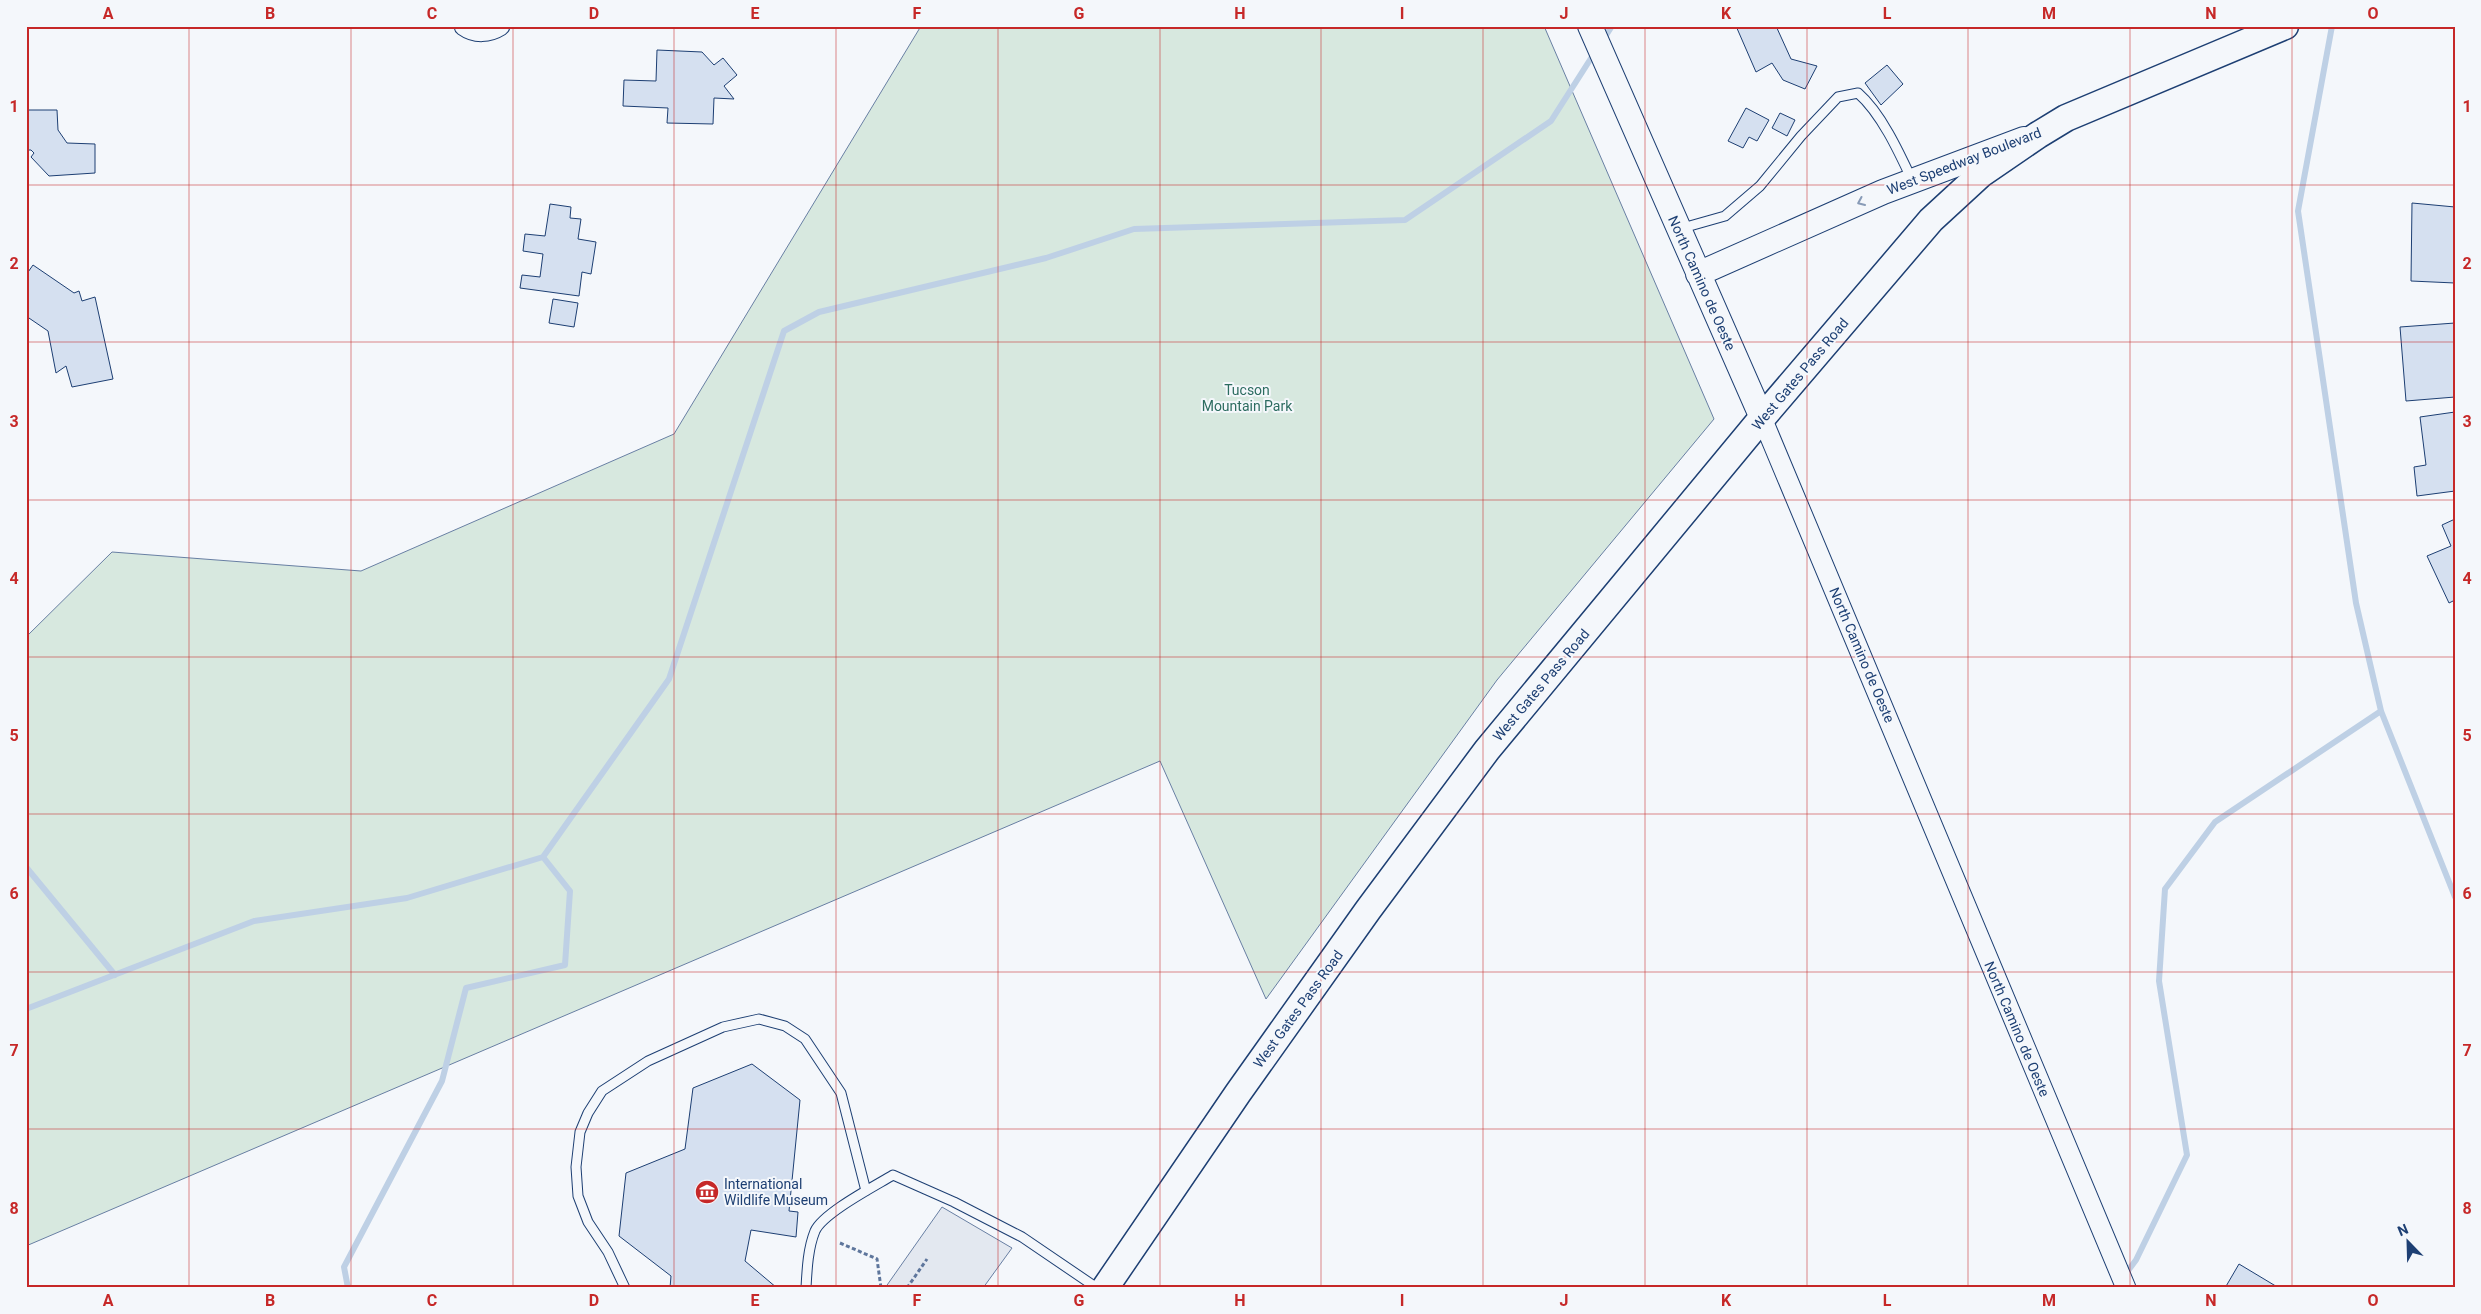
<svg xmlns="http://www.w3.org/2000/svg" width="2481" height="1314" font-family="Roboto,sans-serif">
<rect width="100%" height="100%" fill="#f4f7fb"/>
<path fill="#d7e8df" stroke="#687fa3" d="M921,26H1544L1714,419L1497,680L1266,999L1160,761L26,1246V637L112,552L361,571L674,434Z"/>
<path fill="#e3e8f0" stroke="#687fa3" d="M942,1207L1012,1248L983,1288H885Z"/>
<g fill="none" stroke-linecap="round" stroke-linejoin="round">
<path stroke="#bed0e5" stroke-width="6" d="M2332,26L2298,211L2356,603L2381,711L2455,897
M1603,40L1612,26
M26,867L115,975
M26,1009L254,921L407,898L543,857L669,679L784,331L819,312L1046,258L1134,229L1405,220L1551,121L1595,52
M348,1288L344,1267L442,1081L466,988L565,965L570,891L543,857
M2115,1288L2136,1260L2187,1155L2159,981L2165,889L2215,822L2381,711"/>
</g>
<path fill="#d5e0f0" stroke="#1d3f73" d="M1736,26H1776L1791,59L1817,66L1805,89L1783,80L1772,63L1756,72Z
M657,50L702,52L714,65L723,58L737,75L724,86L734,99L714,98L713,124L667,123L668,108L623,106L624,80L656,81Z
M1887,65L1903,84L1881,105L1865,83Z
M1746,108L1769,120L1757,141L1749,137L1743,148L1728,141Z
M26,110H57L58,130L67,143L95,144V173L49,176L31,157L34,153L31,150H26Z
M1780,113L1795,120L1787,136L1772,128Z
M2412,203L2455,207V283L2411,281Z
M550,204L571,207L570,218L581,219L578,239L596,242L591,274L582,272L579,296L520,288L522,275L540,277L543,254L523,251L525,234L545,236Z
M33,265L74,293L79,291L82,301L95,297L113,379L72,387L66,366L56,373L48,331L26,316V275Z
M553,299L578,303L574,327L549,323Z
M2455,323V397L2406,401L2400,327Z
M2455,412V491L2417,496L2414,467L2426,465L2420,417Z
M2455,519V600L2449,603L2427,556L2451,546L2442,525Z
M752,1064L800,1100L789,1211L798,1212L796,1237L751,1230L745,1261L777,1288H670L671,1276L619,1236L626,1173L685,1149L693,1088Z
M2239,1264L2279,1288H2225Z"/>
<g fill="none" stroke-linecap="round" stroke-linejoin="round">
<g stroke="#1d3f73" stroke-width="11">
<path id="service" d="M1679,229L1725,216L1760,186L1801,136L1838,97L1858,93C1881,113 1899,152 1912,180
M625,1288L608,1252L588,1222L578,1196L576,1167L580,1132L588,1113L602,1091L648,1061L723,1027L759,1019L785,1026L805,1039L841,1093L866,1191
M806,1288C807,1269 808,1248 815,1231C823,1213 875,1186 893,1175L954,1202L1022,1237L1097,1288"/>
</g>
<g stroke="#1d3f73" stroke-width="21">
<path id="minor" d="M464,26C475,34 489,33 500,26
M1762,418L2126,1288"/>
</g>
<g stroke="#1d3f73" stroke-width="26">
<path id="tertiary" d="M1590,26L1762,418
M1698,274L1883,192L2024,139"/>
</g>
<g stroke="#1d3f73" stroke-width="29">
<path id="secondary" d="M1105,1288L1238,1093L1368,910L1487,750L1762,418L1931,220L1981,174L2038,135L2066,118L2285,26"/>
</g>
<path stroke="#5e769c" stroke-width="3" stroke-dasharray="4 2.5" stroke-linecap="butt" d="M840,1243L877,1259L881,1288
M907,1288L927,1259"/>
<use href="#service" stroke="#f4f7fb" stroke-width="9"/>
<use href="#minor" stroke="#f4f7fb" stroke-width="19"/>
<use href="#tertiary" stroke="#f4f7fb" stroke-width="24"/>
<use href="#secondary" stroke="#f4f7fb" stroke-width="26"/>
</g>
<defs><path id="oneway-chevron" d="M-2-3.5L2.5 0L-2 3.5" fill="none" stroke-width="1.6" stroke-linecap="round" stroke-linejoin="round" transform="scale(1.25)"/></defs>
<use stroke="#889bb7" href="#oneway-chevron" transform="translate(1861 202) rotate(156)"/>
<path fill="none" stroke="#c62828" stroke-width="1" stroke-opacity="0.55" d="M189,26V1288M351,26V1288M513,26V1288M674,26V1288M836,26V1288M998,26V1288M1160,26V1288M1321,26V1288M1483,26V1288M1645,26V1288M1807,26V1288M1968,26V1288M2130,26V1288M2292,26V1288M26,185H2455M26,342H2455M26,500H2455M26,657H2455M26,814H2455M26,972H2455M26,1129H2455"/>
<defs>
<g id="museum-disc" transform="scale(1.25)"><circle r="9.5" fill="#c62828" stroke="#f4f7fb"/><path d="M0-6L6-3V-2H-6V-3ZM-5-1h2V3h-2ZM-1-1h2V3h-2ZM3-1h2V3H3ZM-6 4H6V6H-6Z" fill="#fff"/></g>
</defs>
<g fill-rule="evenodd">
<use href="#museum-disc" x="707" y="1192"/>
</g>
<g text-anchor="middle" stroke-width="4" stroke-linejoin="round" paint-order="stroke">
<g font-size="14" fill="#1d3f73" stroke="#f4f7fb">
<text transform="translate(1964 161) rotate(-21)" y="5">West Speedway Boulevard</text>
<text transform="translate(1702 283) rotate(66)" y="5">North Camino de Oeste</text>
<text transform="translate(1800 374) rotate(-50)" y="5">West Gates Pass Road</text>
<text transform="translate(1862 655) rotate(67)" y="5">North Camino de Oeste</text>
<text transform="translate(1541 685) rotate(-50)" y="5">West Gates Pass Road</text>
<text transform="translate(1298 1009) rotate(-54)" y="5">West Gates Pass Road</text>
<text transform="translate(2017 1029) rotate(67)" y="5">North Camino de Oeste</text>
</g>
<g font-size="14" fill="#2c6c60" stroke="#f4f7fb">
<text x="1247" y="395">Tucson<tspan x="1247" dy="16">Mountain Park</tspan></text>
</g>
<g font-size="14" fill="#1d3f73" stroke="#f4f7fb" text-anchor="start">
<text x="724" y="1189">International<tspan x="724" dy="16">Wildlife Museum</tspan></text>
</g>
</g>
<rect width="2481" height="1314" fill="none" stroke="#f4f7fb" stroke-width="55"/>
<g transform="translate(2408 1242) rotate(337)" stroke="#f4f7fb" stroke-width="4" paint-order="stroke">
<path d="M0-4L9 19L0 12L-9 19Z" fill="#1d3f73"/>
<text y="-8" font-size="14" font-weight="bold" text-anchor="middle" fill="#1d3f73">N</text>
</g>
<rect x="28" y="28" width="2426" height="1258" fill="none" stroke="#c62828" stroke-width="2"/>
<g font-size="16" text-anchor="middle" font-weight="bold" fill="#c62828">
<text x="108" y="19">A</text>
<text x="270" y="19">B</text>
<text x="432" y="19">C</text>
<text x="594" y="19">D</text>
<text x="755" y="19">E</text>
<text x="917" y="19">F</text>
<text x="1079" y="19">G</text>
<text x="1240" y="19">H</text>
<text x="1402" y="19">I</text>
<text x="1564" y="19">J</text>
<text x="1726" y="19">K</text>
<text x="1887" y="19">L</text>
<text x="2049" y="19">M</text>
<text x="2211" y="19">N</text>
<text x="2373" y="19">O</text>
<text x="14" y="112">1</text>
<text x="2467" y="112">1</text>
<text x="14" y="269">2</text>
<text x="2467" y="269">2</text>
<text x="14" y="427">3</text>
<text x="2467" y="427">3</text>
<text x="14" y="584">4</text>
<text x="2467" y="584">4</text>
<text x="14" y="741">5</text>
<text x="2467" y="741">5</text>
<text x="14" y="899">6</text>
<text x="2467" y="899">6</text>
<text x="14" y="1056">7</text>
<text x="2467" y="1056">7</text>
<text x="14" y="1214">8</text>
<text x="2467" y="1214">8</text>
<text x="108" y="1306">A</text>
<text x="270" y="1306">B</text>
<text x="432" y="1306">C</text>
<text x="594" y="1306">D</text>
<text x="755" y="1306">E</text>
<text x="917" y="1306">F</text>
<text x="1079" y="1306">G</text>
<text x="1240" y="1306">H</text>
<text x="1402" y="1306">I</text>
<text x="1564" y="1306">J</text>
<text x="1726" y="1306">K</text>
<text x="1887" y="1306">L</text>
<text x="2049" y="1306">M</text>
<text x="2211" y="1306">N</text>
<text x="2373" y="1306">O</text>
</g>
</svg>
